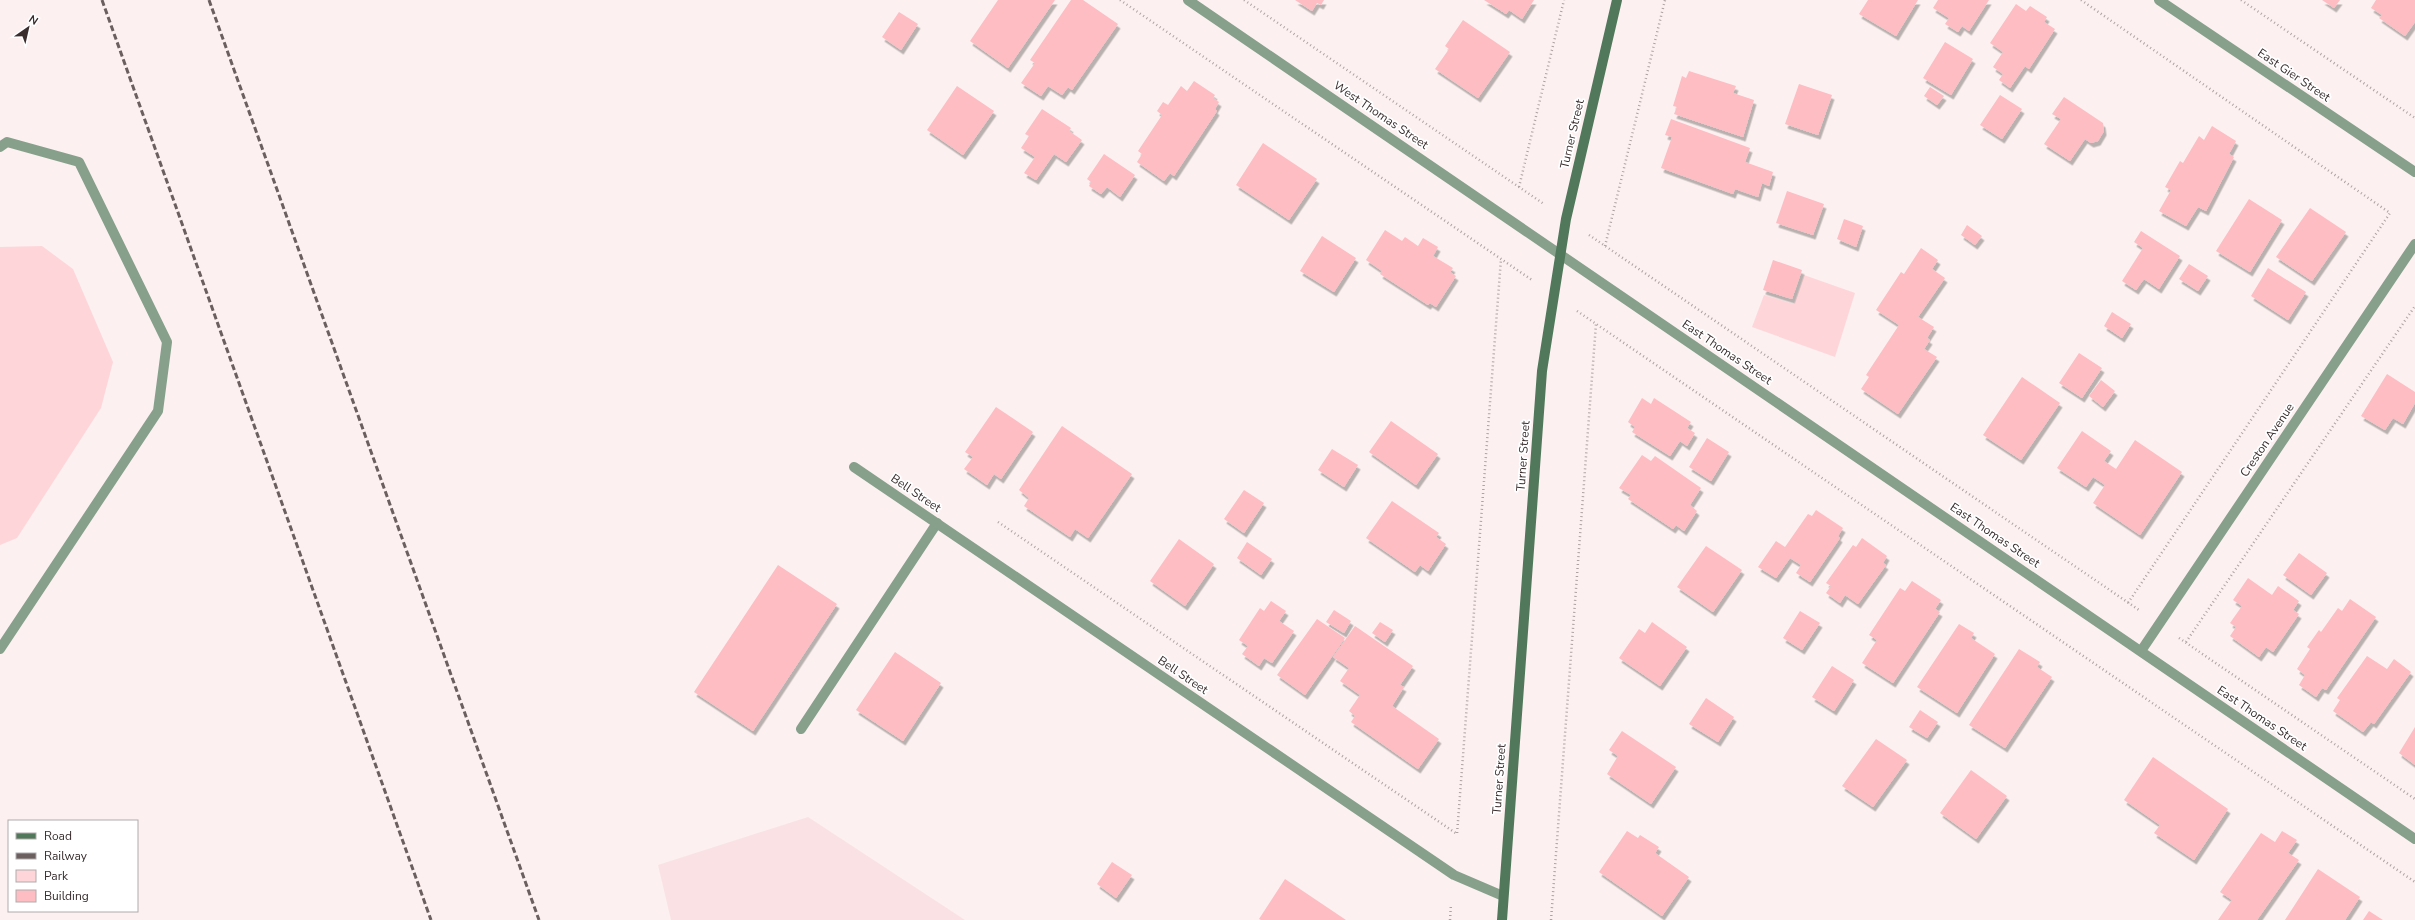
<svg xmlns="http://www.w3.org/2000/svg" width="2415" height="920" font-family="'Nunito Sans',sans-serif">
<defs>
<filter id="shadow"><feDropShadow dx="2.5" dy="4.5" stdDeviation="0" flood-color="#0004"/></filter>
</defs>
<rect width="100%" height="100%" fill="#fcf0f0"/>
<path fill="#fae2e4" d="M808,817L965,920H671L658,865Z"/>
<path fill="#fed6d9" d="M42,246L73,269L113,362L101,408L17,538L0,545V247Z
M1804,275L1855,293L1835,357L1752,327L1764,295L1794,304Z"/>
<path fill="#febdc2" filter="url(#shadow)" d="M998,0H1055L1008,68L970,41Z
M1071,0H1083L1118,24L1072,90L1068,87L1062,95L1048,86L1041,96L1021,83L1035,63L1030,60Z
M1295,0H1324L1321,5L1317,3L1312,11Z
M1484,0H1534L1522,19L1509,10L1506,14Z
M1868,0H1918L1896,36L1859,14Z
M1938,0H1989L1969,31L1962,26L1958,32L1945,24L1949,18L1933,8Z
M2322,0H2340L2334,8Z
M2376,0H2415V22L2405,36L2379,18L2382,15L2371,8Z
M2016,4L2026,11L2030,6L2047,17L2044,22L2055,29L2029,69L2025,66L2010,88L1999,80L2003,74L1993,67L2003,52L1990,43Z
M899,12L918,24L901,50L882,37Z
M1463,20L1510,52L1478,98L1435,69L1449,49L1445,46Z
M1945,42L1973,59L1951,95L1923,78Z
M1689,71L1736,86L1733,93L1754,100L1743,137L1674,114L1677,107L1673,106L1682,76L1686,78Z
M1194,81L1215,95L1213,98L1219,102L1215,109L1217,111L1174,176L1170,173L1164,181L1137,162L1142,154L1138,151L1162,115L1157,111L1163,102L1168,105L1181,86L1187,91Z
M1799,84L1832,95L1818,135L1785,124Z
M957,86L994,111L963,155L927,130Z
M1930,87L1944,96L1937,105L1924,96Z
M2000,95L2022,109L2002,139L1980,125Z
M2064,97L2103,123L2104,131L2098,141L2091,143L2085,139L2070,161L2044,144L2061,119L2052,114Z
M1042,109L1071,128L1069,131L1082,140L1066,162L1054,154L1036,180L1024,173L1035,157L1021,148L1029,136L1025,134Z
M1671,119L1750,148L1745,162L1773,172L1769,186L1762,183L1758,197L1735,189L1733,194L1661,168L1672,137L1665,135Z
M2212,126L2236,141L2229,154L2234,157L2206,211L2198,207L2186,226L2159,211L2171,190L2165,187L2180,161L2183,163L2199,136L2204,140Z
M1263,143L1317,179L1289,220L1236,185Z
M1104,154L1135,175L1120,197L1107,187L1101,194L1089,186L1091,182L1087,179Z
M1787,191L1824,204L1813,235L1776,223Z
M2249,199L2282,220L2250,272L2216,251Z
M2310,208L2346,232L2312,281L2276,257Z
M1844,219L1863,226L1856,247L1837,239Z
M1967,225L1982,236L1975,245L1961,235Z
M1385,230L1402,241L1405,237L1418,246L1423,238L1438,247L1433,256L1453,268L1450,272L1456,276L1436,307L1430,303L1428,305L1380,274L1382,271L1366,260Z
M2141,231L2180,256L2159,289L2144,279L2136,290L2122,281L2143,248L2134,242Z
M1322,236L1356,258L1334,292L1300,271Z
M1921,248L1938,260L1932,269L1945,278L1918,317L1934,327L1927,338L1930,340L1924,349L1937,357L1898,414L1861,389L1869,377L1866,375L1899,325L1876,310L1901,272L1904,274Z
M1773,260L1802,270L1792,299L1763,290Z
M2189,264L2208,276L2198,291L2179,279Z
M2268,268L2306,292L2288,320L2251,296Z
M2112,312L2131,324L2122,338L2104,326Z
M2079,353L2102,368L2082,398L2059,383Z
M2387,374L2415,392V403L2403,424L2393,418L2385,430L2361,416Z
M2022,377L2060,403L2021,460L1983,435Z
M2101,380L2115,391L2103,407L2089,396Z
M1642,398L1651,404L1654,398L1691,422L1687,428L1695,433L1687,446L1680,441L1670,456L1632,432L1635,427L1628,422Z
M996,407L1033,432L1001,479L994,474L987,485L964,469L973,457L965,452Z
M1391,421L1438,454L1416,485L1369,452Z
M1062,426L1132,474L1088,538L1075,529L1070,537L1024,506L1029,498L1019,490Z
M2082,431L2111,451L2104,461L2116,469L2135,440L2182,472L2140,535L2093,503L2105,485L2093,477L2086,487L2057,468Z
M1707,438L1729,452L1711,481L1689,467Z
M1332,449L1358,465L1344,487L1318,470Z
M1642,455L1651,461L1655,456L1701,488L1690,505L1697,511L1684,531L1676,525L1673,529L1628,499L1631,495L1619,488Z
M1244,490L1264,503L1244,533L1224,519Z
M1392,501L1439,533L1436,537L1446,544L1428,571L1420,565L1415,572L1366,538Z
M1816,510L1843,528L1838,536L1840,538L1810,582L1796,573L1801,565L1790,558L1776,578L1758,567L1776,541L1785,547L1808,514L1812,516Z
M1862,538L1887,556L1883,563L1886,565L1858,604L1845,595L1840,603L1826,593L1831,586L1826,583L1853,545L1856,547Z
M1179,539L1214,564L1185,606L1150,581Z
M1247,542L1272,559L1261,575L1237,558Z
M1706,546L1742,570L1713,612L1677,587Z
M2299,553L2327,573L2311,595L2283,575Z
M778,565L837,604L753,731L694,692Z
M2248,578L2272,595L2278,586L2299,601L2293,610L2299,614L2273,652L2266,647L2259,657L2230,636L2236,627L2230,623L2242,606L2233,600Z
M1912,581L1941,600L1935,609L1940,612L1893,683L1862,663L1877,640L1869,635L1900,588L1905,591Z
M2350,599L2376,617L2326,690L2322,688L2316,697L2299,685L2305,675L2297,669L2310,649L2307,647L2319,630L2321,632L2338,608L2342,611Z
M1271,601L1286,611L1279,621L1294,631L1272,663L1264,658L1259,666L1242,654L1248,646L1239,640L1260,608L1264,611Z
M1334,610L1351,621L1344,633L1326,622Z
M1800,611L1820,623L1802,650L1783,638Z
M1317,619L1345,638L1305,695L1277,675Z
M1380,622L1393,630L1385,642L1372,633Z
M1652,622L1687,647L1660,686L1619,658L1639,629L1645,633Z
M1959,624L1974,633L1971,638L1995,654L1957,713L1917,687Z
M1355,626L1413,666L1400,685L1404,687L1392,706L1439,739L1418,769L1351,722L1355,716L1349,711L1360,695L1340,681L1349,668L1333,657Z
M2019,649L2040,662L2037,667L2052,677L2005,748L1969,725Z
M895,652L941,683L903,741L856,710Z
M2367,656L2387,669L2394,659L2411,672L2374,724L2371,722L2363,732L2333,711L2340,700L2337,698Z
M1832,666L1854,680L1834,711L1812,697Z
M1706,698L1734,717L1718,742L1689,724Z
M1920,710L1938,722L1927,738L1909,727Z
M2415,727V765L2399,753Z
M1622,731L1676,767L1651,804L1607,774L1618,756L1609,750Z
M1876,739L1907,760L1873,807L1842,786Z
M2153,757L2228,809L2194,860L2154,833L2160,825L2124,800Z
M1971,770L2007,796L1976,839L1940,813Z
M1627,831L1638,838L1640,835L1659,847L1655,853L1689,877L1662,916L1599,872Z
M2282,831L2297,840L2288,853L2299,860L2257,920H2218L2232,900L2220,892L2261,833L2275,842Z
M1112,862L1132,875L1116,898L1097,884Z
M2318,869L2360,897L2345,920H2285Z
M1285,879L1346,920H1261L1259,919Z
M2369,911L2383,920H2363Z"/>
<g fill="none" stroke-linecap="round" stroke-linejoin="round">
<path stroke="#aea2a3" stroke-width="2.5" stroke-dasharray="1 3" stroke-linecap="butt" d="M1120,0L1532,280
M1244,0L1544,204
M2081,0L2390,213L2128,603
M2241,0L2415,118
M1519,187L1564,0
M1589,235L2139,610
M1605,246L1665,0
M1577,311L2415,882
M998,522L1457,834L1501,259
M2179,638L2415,799
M2186,642L2415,306
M1450,920L1451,904
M1551,920L1596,324"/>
<path stroke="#86a08b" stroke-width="10" d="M0,147L7,142L79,162L167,342L158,411L0,649
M801,729L937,523"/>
<path stroke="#86a08b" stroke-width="10" d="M1188,0L2415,839
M2159,0L2415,172
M854,467L1454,875L1503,896
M2141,651L2415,244"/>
<path stroke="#51785a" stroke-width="10" d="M1502,920L1542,371L1566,219L1617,0"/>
<path stroke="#6b5f5f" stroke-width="3" stroke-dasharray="6 3" stroke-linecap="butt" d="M102,0L431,920
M209,0L539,920"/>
</g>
<g text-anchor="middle" stroke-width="3.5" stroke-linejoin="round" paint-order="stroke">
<g font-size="12" fill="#392d2e" stroke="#fff">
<text transform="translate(2294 75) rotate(34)" y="4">East Gier Street</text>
<text transform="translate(1381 115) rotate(34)" y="4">West Thomas Street</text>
<text transform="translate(1572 134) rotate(-77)" y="4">Turner Street</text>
<text transform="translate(1727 352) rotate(34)" y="4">East Thomas Street</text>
<text transform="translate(2267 440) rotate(-56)" y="4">Creston Avenue</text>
<text transform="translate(1523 456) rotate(-86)" y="4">Turner Street</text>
<text transform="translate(916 493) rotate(34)" y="4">Bell Street</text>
<text transform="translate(1995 535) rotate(34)" y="4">East Thomas Street</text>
<text transform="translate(1183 675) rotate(34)" y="4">Bell Street</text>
<text transform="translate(2262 718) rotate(34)" y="4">East Thomas Street</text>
<text transform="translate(1499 779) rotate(-86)" y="4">Turner Street</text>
</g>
</g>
<rect x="8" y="820" width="130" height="92" fill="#ffffff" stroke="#b0abab"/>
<rect x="16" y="833" width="20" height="6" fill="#51785a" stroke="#b0abab"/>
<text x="44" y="840" font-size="12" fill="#392d2e">Road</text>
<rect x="16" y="853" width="20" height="6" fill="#6b5f5f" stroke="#b0abab"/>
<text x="44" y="860" font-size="12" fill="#392d2e">Railway</text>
<rect x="16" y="870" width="20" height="12" fill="#fed6d9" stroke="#b0abab"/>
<text x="44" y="880" font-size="12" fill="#392d2e">Park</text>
<rect x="16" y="890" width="20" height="12" fill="#febdc2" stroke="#b0abab"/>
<text x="44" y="900" font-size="12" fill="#392d2e">Building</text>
<g transform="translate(28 28) rotate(34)" stroke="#ffffff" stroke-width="3" paint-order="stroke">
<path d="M0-3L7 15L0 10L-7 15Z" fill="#392d2e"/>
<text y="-6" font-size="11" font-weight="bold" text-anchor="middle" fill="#392d2e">N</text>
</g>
</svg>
